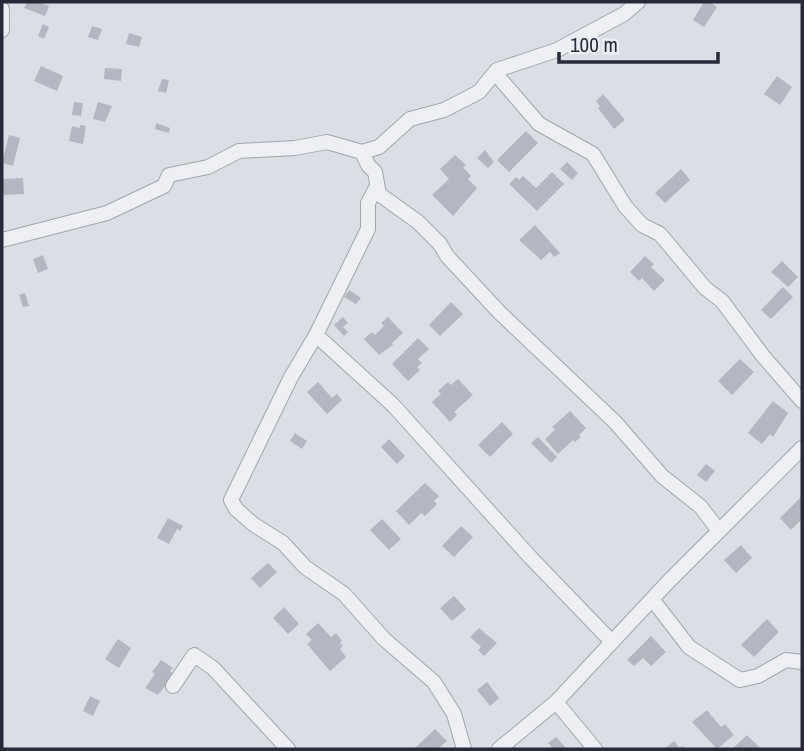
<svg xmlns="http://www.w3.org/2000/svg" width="804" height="751" font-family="'Archivo Narrow',sans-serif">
<rect width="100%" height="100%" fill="#dcdee5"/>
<path fill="#b4b7c1" d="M27,2H38L49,6L45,16L24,8Z
M704,2H710L717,7L704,27L693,20Z
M43,24L49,27L44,39L38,36Z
M92,26L102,29L98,40L88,37Z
M129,33L142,37L139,47L126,44Z
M41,66L63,76L57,91L34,81Z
M105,68L122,69L121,81L104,79Z
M777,76L792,87L780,105L764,94Z
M162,79L169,80L166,93L158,91Z
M603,94L625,120L614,129L598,108L600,106L596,101Z
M74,102L83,103L81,116L72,115Z
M98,102L112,106L105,122L93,119Z
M156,123L170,128L169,133L155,129Z
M80,125L86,126L83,144L69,141L72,126L80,128Z
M526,131L538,143L509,172L497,160Z
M9,135L20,138L13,166L2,163Z
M485,150L494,162L488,168L477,158Z
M455,155L466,165L463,167L471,176L468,179L477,188L453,216L432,195L449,179L440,169Z
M567,162L578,173L572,180L560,169Z
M681,169L690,180L665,203L655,193Z
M552,172L564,184L537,211L509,184L516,177L519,180L523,176L536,188Z
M23,178L24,194L2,195V179Z
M535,225L560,253L554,257L550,252L541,260L519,240Z
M43,255L48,269L38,273L33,259Z
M645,256L654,264L651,267L665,280L654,291L642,278L639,281L630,272Z
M782,261L798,277L788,287L771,272Z
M783,287L793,297L771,319L761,310Z
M349,290L361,298L356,304L344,297Z
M25,293L29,306L23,307L19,295Z
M451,302L463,314L440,336L429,325Z
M343,317L348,323L343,327L348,332L344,336L334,325Z
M388,317L403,333L392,343L393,345L379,355L364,339L372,332L375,335L384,326L381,323Z
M418,338L429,349L418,359L422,363L417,367L420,370L408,381L392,364Z
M740,359L754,372L732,395L718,381Z
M458,379L473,395L454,412L457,415L450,422L432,402L441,394L438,391L448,382L451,385Z
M318,382L332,398L337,394L342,400L327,414L307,392Z
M773,401L788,413L773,437L770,434L762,444L748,433Z
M570,411L586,428L579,435L581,437L575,442L573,440L558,454L545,439L555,430L552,427Z
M502,422L513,434L490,457L478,445Z
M295,433L307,441L302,449L290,441Z
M538,437L557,457L551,463L531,443Z
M389,439L405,456L397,464L381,447Z
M706,464L715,471L706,482L697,475Z
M425,483L439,496L434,501L437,504L425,516L421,513L409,525L396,511Z
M802,496V519L791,530L780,518Z
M168,518L183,526L180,531L177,529L169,544L157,538Z
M382,519L401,539L389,550L370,530Z
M461,526L473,537L454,557L442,546Z
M741,545L752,558L736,573L724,560Z
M268,563L277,572L260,588L251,578Z
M454,596L466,609L452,621L440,608Z
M284,607L299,624L288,634L273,618Z
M767,619L779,632L754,657L741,645Z
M318,623L331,637L336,633L342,641L340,643L343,646L340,649L346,657L330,671L307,644L312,640L306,634Z
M479,628L497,643L484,656L478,650L481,647L470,637Z
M651,636L666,652L651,666L643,658L634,666L627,660Z
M118,639L131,648L119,668L105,659Z
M161,660L173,668L170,671L174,675L158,695L145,688L155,674L152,672Z
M487,682L499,698L490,706L477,690Z
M90,696L100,701L93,716L83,711Z
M707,710L721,727L725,724L734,735L717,749L692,722Z
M435,729L447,741L438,749H414Z
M747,735L761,749H732Z
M556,737L567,749H549L552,747L548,743Z
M674,741L680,748L683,746L686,749H664Z"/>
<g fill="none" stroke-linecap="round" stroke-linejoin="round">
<g stroke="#a2a5ae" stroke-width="16">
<path id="minor" d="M2,9V30
M495,73L539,124L593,154L625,206L642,225L660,234L705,288L722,301L763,356L802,401
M362,152L368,165L375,172L379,194L418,222L440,244L447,256L500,313L615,422L662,476L701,507L719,531
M377,186L368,203V229L316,335L393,405L531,558L612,642
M2,240L107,213L164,186L169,175L208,167L239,151L295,148L327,142L362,152L379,147L410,119L444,110L479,92L497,70L557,50L624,14L638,2
M316,335L291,377L231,500L236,509L253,524L283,543L305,567L344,594L384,639L434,682L454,714L464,749
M652,599L689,647L740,680L758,676L786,660L802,662
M173,686L194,655L213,668L288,749
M556,702L595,749
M499,749L556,702L669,581L802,448"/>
</g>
<use href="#minor" stroke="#eeeff3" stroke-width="14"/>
</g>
<rect width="804" height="751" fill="none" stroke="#272b39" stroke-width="7"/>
<path d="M559 52v10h159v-10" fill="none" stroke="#272b39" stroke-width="3.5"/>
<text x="570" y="52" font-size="21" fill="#272b39" stroke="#ebedf3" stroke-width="5" paint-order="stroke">100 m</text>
</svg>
